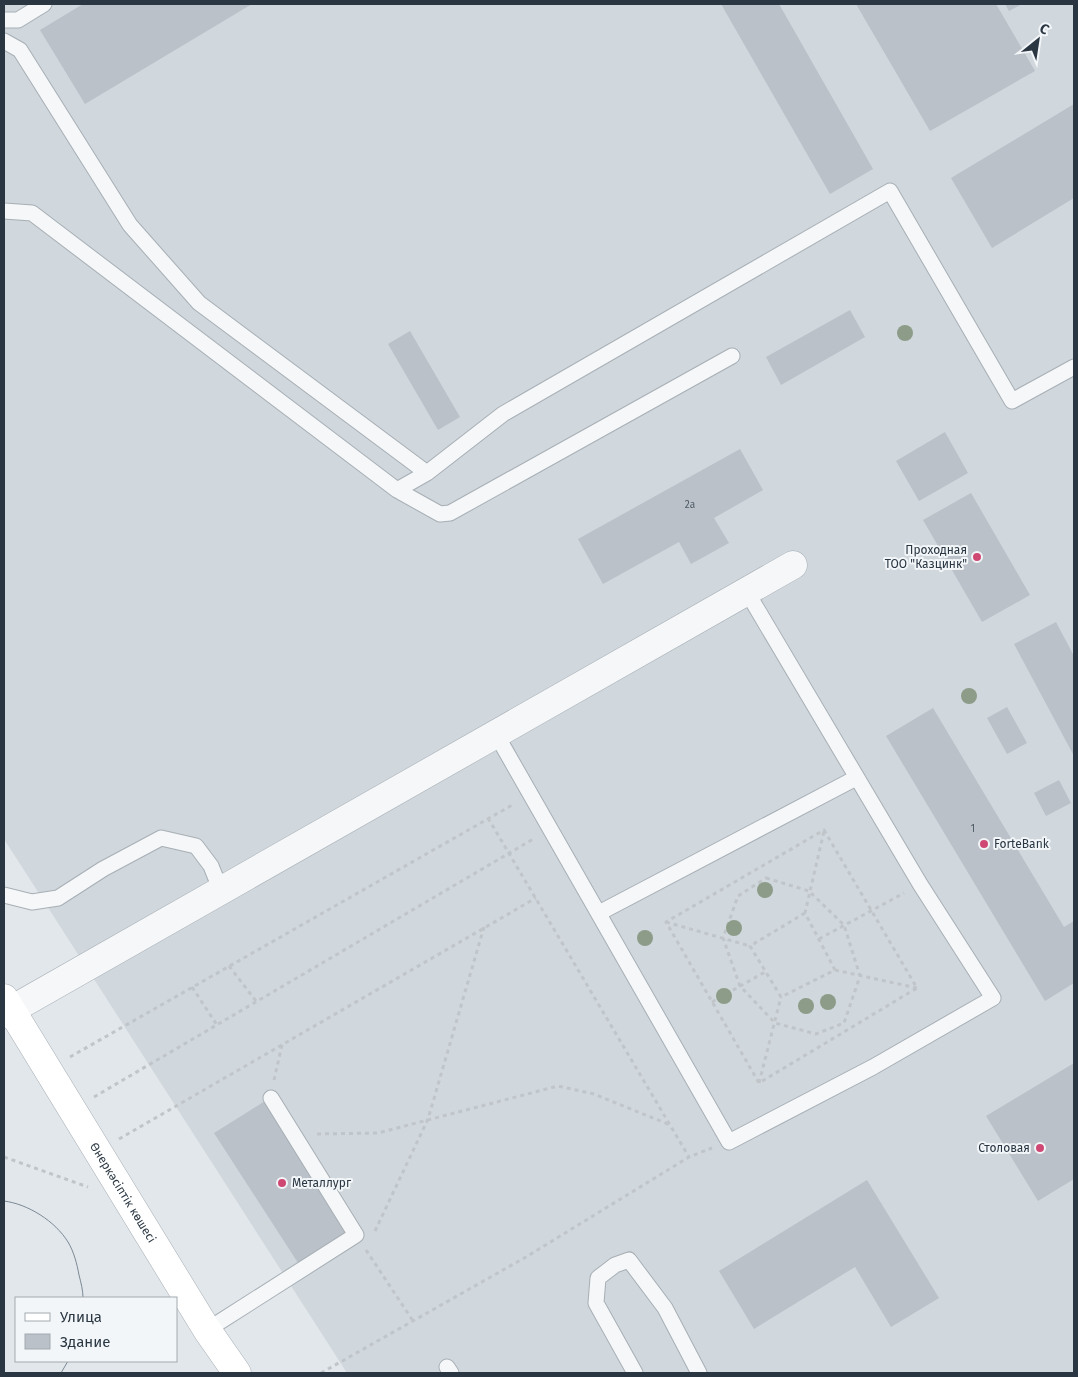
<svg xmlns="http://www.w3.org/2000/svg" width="1078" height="1377" font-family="'Fira Sans',sans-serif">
<rect width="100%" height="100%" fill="#e2e7eb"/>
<path fill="#d0d7dd" d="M4,4H1074V1373H347L4,839Z"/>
<path fill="#bac1c8" d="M83,4H252L85,104L40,30Z
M721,4H779L873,169L830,194Z
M856,4H996L1035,71L930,131Z
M1005,4H1022L1009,11Z
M1074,104V198L992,248L951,178Z
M850,310L865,337L781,385L766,357Z
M410,331L460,417L438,430L388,344Z
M945,432L968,473L919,501L896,461Z
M740,449L763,490L714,518L729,543L691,564L679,542L603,584L578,539Z
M971,493L1030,595L982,622L923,520Z
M1056,622L1074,656V756L1014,644Z
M1007,707L1027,743L1007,754L987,718Z
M933,708L1064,927L1074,921V983L1045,1001L886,736Z
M1059,780L1071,803L1046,816L1034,793Z
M1074,1063V1179L1038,1201L986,1116Z
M265,1101L350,1234L300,1266L214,1133Z
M867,1180L939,1298L891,1327L855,1267L754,1329L719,1271Z"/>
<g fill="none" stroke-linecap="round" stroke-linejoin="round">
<g stroke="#a7afb5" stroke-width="17">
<path id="lane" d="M4,20H18L44,4
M4,41L20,50L130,225L199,303L427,473
M4,211L32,213L397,490L427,473L503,414L890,191L1012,401L1074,367
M397,490L440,514L450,513L732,356
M496,734L729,1142L873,1067L993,998L920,884L747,592
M4,895L32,902L58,898L103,869L161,838L196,846L211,866L221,891
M599,913L856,778
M207,1330L356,1235L271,1098
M447,1367L451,1373
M635,1373L596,1303L598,1278L615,1265L629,1260L665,1308L699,1373"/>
</g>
<g stroke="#a7afb5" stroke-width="29">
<path id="street" d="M4,1014L793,565"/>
</g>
<g stroke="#a7afb5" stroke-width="29">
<g id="secondary">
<path id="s1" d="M4,998L207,1330L237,1373"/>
</g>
</g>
<path stroke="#c0c5ca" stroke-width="3" stroke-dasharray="4 4" stroke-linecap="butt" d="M488,818L689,1157
M824,830L917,988L759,1083L666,922Z
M766,878L809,891L844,925L860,976L844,1023L816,1034L775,1023L740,986L723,938L738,896Z
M805,913L750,946L781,997L835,970L805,913L824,831
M666,922L750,946
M819,939L904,893
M229,966L256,1001
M835,970L917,988
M192,987L217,1025
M712,1002L765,972
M70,1057L514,804
M274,1080L282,1045
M759,1083L781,997
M94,1097L535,838
M317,1134L378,1133L558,1086L594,1094L670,1125
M119,1139L536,898
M4,1157L88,1187
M375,1231L428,1119L484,927
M366,1250L413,1321
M321,1373L526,1257L689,1157L712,1148"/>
<use href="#lane" stroke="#f5f7f9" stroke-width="15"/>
<use href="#street" stroke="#f5f7f9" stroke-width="28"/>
<use href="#secondary" stroke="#fff" stroke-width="28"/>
<path stroke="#7c8994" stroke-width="1" d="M4,1201C28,1204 55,1221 68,1242C74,1252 77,1264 79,1275C81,1283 83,1290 83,1298
M61,1373L68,1361"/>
</g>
<g fill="#8c9c88">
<circle cx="905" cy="333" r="8"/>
<circle cx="969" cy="696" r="8"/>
<circle cx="765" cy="890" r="8"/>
<circle cx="734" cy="928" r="8"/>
<circle cx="645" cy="938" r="8"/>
<circle cx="724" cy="996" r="8"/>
<circle cx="828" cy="1002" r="8"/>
<circle cx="806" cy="1006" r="8"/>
</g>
<g fill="#cf4874" stroke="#f2f6f8" stroke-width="2">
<circle cx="977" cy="557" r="5"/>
<circle cx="984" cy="844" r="5"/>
<circle cx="1040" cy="1148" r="5"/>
<circle cx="282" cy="1183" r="5"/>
</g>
<g text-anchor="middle" stroke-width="4" stroke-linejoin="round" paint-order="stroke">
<g font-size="10" fill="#4e5a64">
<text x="690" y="508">2а</text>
<text x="973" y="832">1</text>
</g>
<g font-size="12" fill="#2a3743" stroke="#f2f6f8" text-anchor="end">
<text x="967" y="554">Проходная<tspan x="967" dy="14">ТОО "Казцинк"</tspan></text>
<text x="994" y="848" text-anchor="start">ForteBank</text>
<text x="1030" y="1152">Столовая</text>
<text x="292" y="1187" text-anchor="start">Металлург</text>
</g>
<g font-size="12" fill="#2a3743" stroke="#f2f6f8">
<text dy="4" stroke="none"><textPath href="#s1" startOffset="228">Өнеркәсіптік көшесі</textPath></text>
</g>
</g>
<rect width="1078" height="1377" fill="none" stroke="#2a3743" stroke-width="10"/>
<rect x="15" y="1297" width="162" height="65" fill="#f2f6f8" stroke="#a2aab0"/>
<rect x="25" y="1313" width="25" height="8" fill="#ffffff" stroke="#a2aab0"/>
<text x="60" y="1322" font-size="15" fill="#2a3743">Улица</text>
<rect x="25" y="1334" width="25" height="15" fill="#bac1c8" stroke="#a2aab0"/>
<text x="60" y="1347" font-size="15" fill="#2a3743">Здание</text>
<g transform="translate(1038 40) rotate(30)" stroke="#f2f6f8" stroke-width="4" paint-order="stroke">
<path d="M0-4L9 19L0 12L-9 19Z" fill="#2a3743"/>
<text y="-8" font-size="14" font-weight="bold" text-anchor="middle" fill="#2a3743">С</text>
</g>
</svg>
